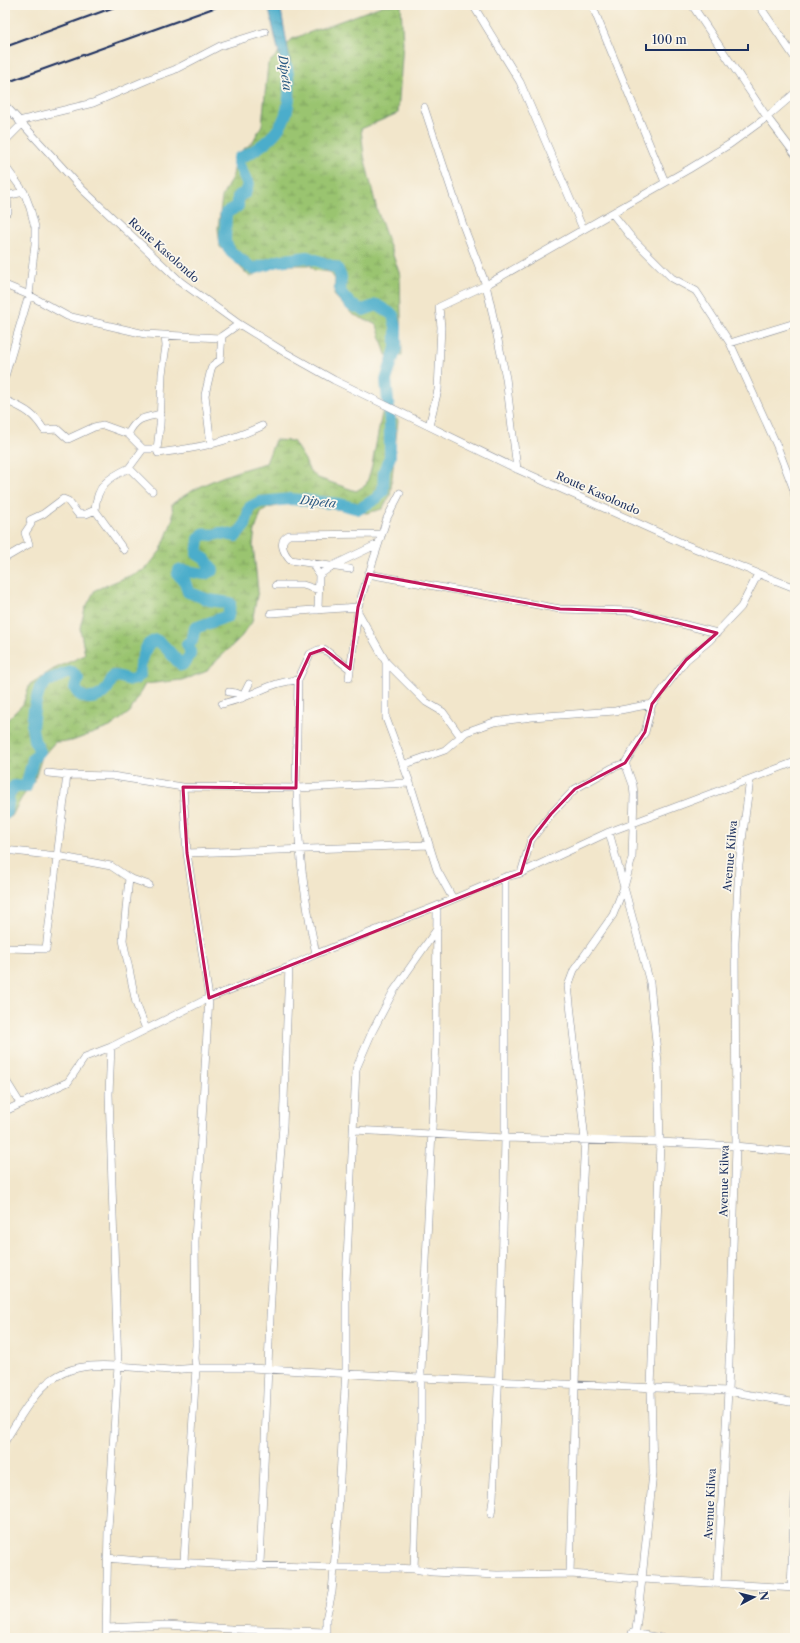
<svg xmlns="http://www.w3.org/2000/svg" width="800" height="1643" font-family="'Libre Caslon Text',serif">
<defs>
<pattern id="wetland-marsh" width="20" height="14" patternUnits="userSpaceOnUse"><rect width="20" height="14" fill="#9ac470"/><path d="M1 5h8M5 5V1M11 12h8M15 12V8" fill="none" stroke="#7da05f"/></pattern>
<pattern id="water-ripples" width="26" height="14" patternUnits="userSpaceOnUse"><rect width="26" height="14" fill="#4cadcb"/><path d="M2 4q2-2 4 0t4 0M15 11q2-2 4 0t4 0" fill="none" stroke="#3e8da8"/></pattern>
</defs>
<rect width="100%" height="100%" fill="#fbf7ec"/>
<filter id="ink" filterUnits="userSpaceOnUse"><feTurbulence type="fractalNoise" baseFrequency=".025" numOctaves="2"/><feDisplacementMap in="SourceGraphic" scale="8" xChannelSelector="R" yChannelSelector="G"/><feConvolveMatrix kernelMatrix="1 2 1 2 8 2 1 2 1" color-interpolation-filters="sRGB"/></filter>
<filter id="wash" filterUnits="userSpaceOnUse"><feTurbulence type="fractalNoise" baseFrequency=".012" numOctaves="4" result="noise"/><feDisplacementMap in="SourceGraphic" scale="16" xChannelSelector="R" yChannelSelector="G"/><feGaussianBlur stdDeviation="0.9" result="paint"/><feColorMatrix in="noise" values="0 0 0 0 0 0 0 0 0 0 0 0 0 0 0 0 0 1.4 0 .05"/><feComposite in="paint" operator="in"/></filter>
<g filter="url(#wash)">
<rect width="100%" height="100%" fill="#f2e6cb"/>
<path fill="url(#wetland-marsh)" stroke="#5a7a67" d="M384,5H401L403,43L398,113L361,129L364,156L377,210L400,275L402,356L386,355L377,325L352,314L334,295L335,279L330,272L314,270L310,265H272L250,277L220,247L218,228L222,197L233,175L237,154L252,143L262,125L268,64L292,39Z
M382,413L398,420L390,496L382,509L367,513L292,503L268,508L261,513L255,530L253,545L258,590L252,622L241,637L205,672L182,680L145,684L130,712L110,727L72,741L55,742L42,757L34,781L21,799L12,816L5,820V722L23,704L30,684L54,669L85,655L80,628L85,609L95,590L146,569L161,550L173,519L172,504C200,483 232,472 266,463L275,440L293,441L305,460L309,470L318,478L356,491L366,485L371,470Z"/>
<path fill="url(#water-ripples)" stroke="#346e94" d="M268,5H280L291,66L290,84L282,67Z"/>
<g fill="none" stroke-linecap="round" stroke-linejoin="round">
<path stroke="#4cadcb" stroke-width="12" d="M5,814L7,812L9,794L14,786L26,787L33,759L40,751L34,740L32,728L34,709L40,688L48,680L54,679L64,674L72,672L78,679L75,688C81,701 97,701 106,690C109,686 111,680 114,676C126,675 129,686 140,675C139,666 140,666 143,657C148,647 144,645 156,640C168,646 172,658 182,665C190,656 193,655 187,644L192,641L195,628L228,616L230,603L209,600L188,592L185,582L178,574L179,570L205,574L213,570L205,559L197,554L199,539L203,534L214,535L220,533L236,536L245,525L250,507L260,502L291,499L340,504L359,509L377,498L383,491L384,471L390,457V423L386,380L396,348V327L393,315L377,305L363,310L351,305L340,292L341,277L337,268L307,257L278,261L253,269L231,252L225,242L226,213L238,206V196L245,193L248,184L238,163L239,158C255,152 274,138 282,123C291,107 290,85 287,68"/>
</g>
</g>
<g filter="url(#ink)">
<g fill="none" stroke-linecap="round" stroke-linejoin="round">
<g stroke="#868a94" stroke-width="8">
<path id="minor" d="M83,5V6
M473,5L520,82L583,229
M592,5L665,182
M692,5L767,117L795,154
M759,5L795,58
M5,105L83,190L181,282L239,324L286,353L334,380L517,469L684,544L795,588
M424,107L463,225L486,285L491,307L506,378L517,469
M19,121L93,103L149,79L174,70L220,46L265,32
M5,141L22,124
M5,166L24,192L30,208L35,227V244L29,295L5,376
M5,196L24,192
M5,213L8,212L7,196
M612,213L631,237L672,278L696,291L730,343L777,446L794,490L795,497
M5,285L29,295L67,316L145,334L219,338L239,324
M165,336L166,346L162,374L160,425L157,449L158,453C198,448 225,443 262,426
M730,343L795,323
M5,400C24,409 33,412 44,430L57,429L68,439L94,427L103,425L128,434C137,417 143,418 161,414
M429,426L438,390L441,327L439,307L486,285L689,169L730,144L767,117L795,93
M128,434L143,449H157
M211,445L205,395L211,369L213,365L220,360L222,336
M129,468L143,449
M400,493L387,518L358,607V612L386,662V718L410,783L437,870L453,899
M95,510C97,485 108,478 129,468L152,491
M5,558L29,544L25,533L31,524L30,520L43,514L63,499L68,501L78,514H86L95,510L124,550
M312,563L319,575L318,610
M350,569L290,560C284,553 277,541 289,535L382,534
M368,574L560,609L631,611L717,633
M319,575L332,566L378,544
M276,585H303L319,590
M271,613L358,607
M386,662L426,702L443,712L461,737
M349,678L358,612
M229,692L236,693L243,696
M242,698L249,684
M222,704C229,702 237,700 244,697C263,690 277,681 298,680
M403,765L445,750L466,732L494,722L532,717L615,711L652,704
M48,773L67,775L112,776L183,787L297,788L410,783
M183,787L187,853L209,998L195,1241L196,1345L195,1358L196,1368H251L420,1378L728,1391L790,1402L795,1401
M296,788L298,680L310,654L318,650L324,649L350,669
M297,788C297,845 304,898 316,954
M609,832L650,983L658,1062L660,1142L651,1388L653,1473L642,1579L795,1588
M5,850L57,856L111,866L129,878L149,885
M187,853L429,845
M521,873L531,840L551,814L575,789L612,768L625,763L645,732L652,704L686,660L709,641L741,607L758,574
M129,878L123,940L136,1003L146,1029
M5,948L46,949L67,775
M5,1079L20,1103
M5,1111L68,1082L85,1057L111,1047L209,998L289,967L316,954L437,906L505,877L521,873L609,832L795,762
M354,1130L505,1138L660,1142L736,1146L795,1152
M5,1441C38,1389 50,1361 118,1366L109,1094L111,1047
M491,1514L493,1498L501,1326L505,1138V877
M107,1558L139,1561L334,1568H396L414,1569L432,1572L497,1575L570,1574L642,1579L635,1638
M260,1564L270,1317L275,1217L283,1126L289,967
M414,1569L417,1481L421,1431V1371L436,1042L437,906
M570,1574L578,1272L585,1140L568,986L574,970L613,915L624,887L632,858L634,795L633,785L625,763
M717,1584L728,1391L733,1247L736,1146L735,943L739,864L750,779
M791,1588L795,1496
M107,1628L167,1625L231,1629L326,1632
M632,1633L661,1638
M106,1638L108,1529L118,1366L170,1370L196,1368L184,1561
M326,1638V1619L332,1592L337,1533L346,1369V1281L356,1069L372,1032L393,992L437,929"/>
</g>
<use href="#minor" stroke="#fff" stroke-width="7"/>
<path stroke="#1b2f5e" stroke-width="2" d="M5,47L120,5
M5,83L222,5"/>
</g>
</g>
<path fill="none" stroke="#c2185b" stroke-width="3" stroke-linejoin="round" d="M368,574L560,609L631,611L717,633L686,660L652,704L645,732L625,763L575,789L551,814L531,840L521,873L209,998L187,853L183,787L296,788L298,680L310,654L324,649L350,669L358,607Z"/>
<g text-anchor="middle" stroke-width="3.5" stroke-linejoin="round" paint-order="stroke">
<g font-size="11" fill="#1b2f5e" stroke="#fbf7ec">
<text transform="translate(164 250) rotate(42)" y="4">Route Kasolondo</text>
<text transform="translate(598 493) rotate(24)" y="4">Route Kasolondo</text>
<text transform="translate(730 856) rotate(-85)" y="4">Avenue Kilwa</text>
<text transform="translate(724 1181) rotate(-89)" y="4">Avenue Kilwa</text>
<text transform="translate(710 1504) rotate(-87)" y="4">Avenue Kilwa</text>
</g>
<g font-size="12" font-style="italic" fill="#2c5b84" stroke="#fbf7ec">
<text transform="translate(285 73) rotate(82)" y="4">Dipeta</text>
<text transform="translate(318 502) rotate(6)" y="4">Dipeta</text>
</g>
</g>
<rect width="800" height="1643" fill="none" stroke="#fbf7ec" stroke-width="20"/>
<g transform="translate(754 1597) rotate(83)" stroke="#fbf7ec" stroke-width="3" paint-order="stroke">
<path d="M0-3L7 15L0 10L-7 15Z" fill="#1b2f5e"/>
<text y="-6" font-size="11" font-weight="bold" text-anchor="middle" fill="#1b2f5e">N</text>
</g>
<path d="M646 44v6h102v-6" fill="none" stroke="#1b2f5e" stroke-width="2"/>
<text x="652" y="44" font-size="12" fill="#1b2f5e" stroke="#fbf7ec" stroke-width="3" paint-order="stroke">100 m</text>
</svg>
